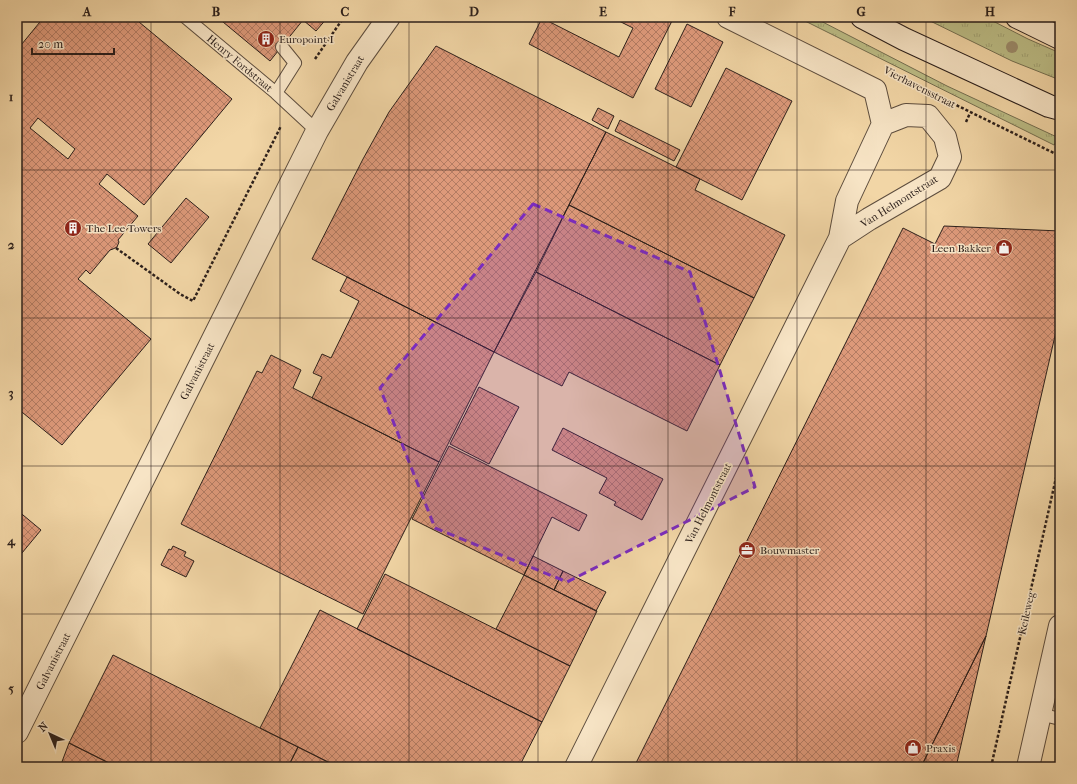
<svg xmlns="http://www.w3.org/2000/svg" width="1077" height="784" font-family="'IM FELL French Canon',serif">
<defs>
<pattern id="grass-tufts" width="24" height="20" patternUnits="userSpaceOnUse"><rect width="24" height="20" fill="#bcbd86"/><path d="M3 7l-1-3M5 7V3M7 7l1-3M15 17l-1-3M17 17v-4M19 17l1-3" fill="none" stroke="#a2a273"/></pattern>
<pattern id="building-cross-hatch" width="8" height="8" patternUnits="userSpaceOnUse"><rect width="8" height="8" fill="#dd997a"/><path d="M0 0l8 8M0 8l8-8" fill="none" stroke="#b37c63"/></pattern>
</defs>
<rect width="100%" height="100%" fill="#f2d6a6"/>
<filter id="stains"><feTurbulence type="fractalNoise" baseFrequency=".005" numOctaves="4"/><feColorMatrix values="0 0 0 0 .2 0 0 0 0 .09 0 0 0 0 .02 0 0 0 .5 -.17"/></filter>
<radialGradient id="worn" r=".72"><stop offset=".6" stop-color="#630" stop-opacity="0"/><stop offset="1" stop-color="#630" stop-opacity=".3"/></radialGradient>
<path fill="url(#grass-tufts)" stroke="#746e50" d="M797,17H813L947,86L1059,138L1054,145Z
M922,17H985L1028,39L1060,53V80L1012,61Z"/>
<path fill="url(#building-cross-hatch)" stroke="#2b1f1b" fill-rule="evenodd" d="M44,17H133L232,99L144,205L107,174L99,184L138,216L118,240L119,242L117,247L113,249L110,250L90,274L86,270L78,279L151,339L62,445L17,408V50ZM38,118L75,149L68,159L30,128Z
M217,17H328L316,31L303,20L270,61Z
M611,17H674L633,98L529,44L542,18L619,57L633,28Z
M687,24L723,42L691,107L655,89Z
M436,46L606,132L494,352L312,259L363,159L389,112Z
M726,68L792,101L742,200L676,167Z
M598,108L614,116L608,129L592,120Z
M620,120L680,150L674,161L615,131Z
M606,132L700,179L695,190L785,235L754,298L569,205Z
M186,198L209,217L171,263L148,244Z
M569,205L754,298L720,365L536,272Z
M944,226L1060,231V314L986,636L921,767H634L903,228L935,244Z
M536,272L720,365L687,431L569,372L562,386L494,352Z
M347,277L494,352L439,462L312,398L322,377L313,373L322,354L331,358L359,301L340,291Z
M271,355L301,370L293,388L439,462L363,614L181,524L257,371L262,373Z
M479,387L519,407L489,464L450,444Z
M563,428L663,479L642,520L614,505L616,502L599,493L607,478L552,450Z
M449,446L587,515L579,531L552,517L524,575L412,519Z
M17,510L41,530L17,559Z
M173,546L186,552L184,556L194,561L186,577L161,565L169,549L171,550Z
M533,556L563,571L554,590L524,575Z
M563,571L606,592L596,611L554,590Z
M385,574L570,666L542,722L357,629Z
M524,575L597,611L570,666L496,629Z
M320,610L542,722L519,767H338L260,728Z
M986,636L956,767H921Z
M113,655L298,747L288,767H117L69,743Z
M69,743L117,767H60Z
M298,747L338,767H288Z"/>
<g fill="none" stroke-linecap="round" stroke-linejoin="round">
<g stroke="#5d4d3e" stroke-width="14">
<path id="service" d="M185,17L276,93L317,131
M276,93L295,63L282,47
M1040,714L1060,719"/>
</g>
<g stroke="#5d4d3e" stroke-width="24">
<path id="minor" d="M728,17L875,90L883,124
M17,732L317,131L357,62L389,17
M576,767L840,238L847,201L883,124L906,115L928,116L945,137L950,157L940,178L869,219L840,238
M1028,767L1060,626"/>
</g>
<g stroke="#2b1f1b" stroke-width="24">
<path id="secondary" d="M862,17L904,39L1049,106L1060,109
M1017,17L1060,38"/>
</g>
<path stroke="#2b1f1b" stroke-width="2.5" stroke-dasharray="3 2" stroke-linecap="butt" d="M315,59L344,17
M896,75L924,89
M952,103L1060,156
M966,122L970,113
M116,248L180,294L193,301L281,126
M991,767L1060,460"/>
<use href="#service" stroke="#f7e4c5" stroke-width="12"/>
<use href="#minor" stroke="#f7e4c5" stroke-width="22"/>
<use href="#secondary" stroke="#f7e4c5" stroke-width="22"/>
</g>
<circle fill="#9c8b6b" cx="1012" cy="47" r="6"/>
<path fill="#7b2cbf" fill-opacity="0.2" stroke="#7b2cbf" stroke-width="3" stroke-dasharray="8 5" stroke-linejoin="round" d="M533,204L690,272L755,487L567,582L435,528L380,388Z"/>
<path fill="none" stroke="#2b1f1b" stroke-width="1" stroke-opacity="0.55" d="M151,17V767M280,17V767M409,17V767M538,17V767M668,17V767M797,17V767M926,17V767M17,170H1060M17,318H1060M17,466H1060M17,614H1060"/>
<defs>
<g id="building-disc" transform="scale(0.9)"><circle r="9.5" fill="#8f2418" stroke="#f7e4c5"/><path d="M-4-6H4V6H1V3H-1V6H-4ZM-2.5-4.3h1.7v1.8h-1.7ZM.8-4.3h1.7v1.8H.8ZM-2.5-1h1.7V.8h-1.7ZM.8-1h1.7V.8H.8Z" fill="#fff"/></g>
<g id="shop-disc" transform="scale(0.9)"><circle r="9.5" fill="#8f2418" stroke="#f7e4c5"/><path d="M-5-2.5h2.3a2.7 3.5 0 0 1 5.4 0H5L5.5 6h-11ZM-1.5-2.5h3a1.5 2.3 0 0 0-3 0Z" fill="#fff"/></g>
<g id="office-disc" transform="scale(0.9)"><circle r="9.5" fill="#8f2418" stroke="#f7e4c5"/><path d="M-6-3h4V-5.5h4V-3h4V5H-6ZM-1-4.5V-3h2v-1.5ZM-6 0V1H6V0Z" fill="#fff"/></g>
</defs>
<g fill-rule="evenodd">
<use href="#building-disc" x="266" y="39"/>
<use href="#building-disc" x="73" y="228"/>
<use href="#shop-disc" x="1004" y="248"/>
<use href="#office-disc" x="747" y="550"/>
<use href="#shop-disc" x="913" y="748"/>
</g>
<g text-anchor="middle" stroke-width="3" stroke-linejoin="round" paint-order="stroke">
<g font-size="11" fill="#2b1f1b" stroke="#f7e4c5" text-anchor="start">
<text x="279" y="43">Europoint I</text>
<text x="86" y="232">The Lee Towers</text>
<text x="991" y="252" text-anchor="end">Leen Bakker</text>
<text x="760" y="554">Bouwmaster</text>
<text x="926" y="752">Praxis</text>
</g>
<g font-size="11" fill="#2b1f1b" stroke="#f7e4c5">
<text transform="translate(240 63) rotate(40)" y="4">Henry Fordstraat</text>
<text transform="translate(345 83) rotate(-59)" y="4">Galvanistraat</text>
<text transform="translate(920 87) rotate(27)" y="4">Vierhavensstraat</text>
<text transform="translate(899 201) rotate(-32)" y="4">Van Helmontstraat</text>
<text transform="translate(197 371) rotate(-63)" y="4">Galvanistraat</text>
<text transform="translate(708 503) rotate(-63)" y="4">Van Helmontstraat</text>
<text transform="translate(1026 613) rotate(-77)" y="4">Keileweg</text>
<text transform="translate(53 661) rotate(-63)" y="4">Galvanistraat</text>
</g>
</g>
<rect width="1077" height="784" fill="none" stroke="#f2d6a6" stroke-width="44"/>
<g transform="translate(50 734) rotate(316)" stroke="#f7e4c5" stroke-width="3" paint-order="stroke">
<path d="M0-3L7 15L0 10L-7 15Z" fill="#2b1f1b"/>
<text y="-6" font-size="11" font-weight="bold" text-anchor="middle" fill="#2b1f1b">N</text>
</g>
<path d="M32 48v6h82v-6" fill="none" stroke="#2b1f1b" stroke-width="2"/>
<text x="38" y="48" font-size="12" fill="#2b1f1b" stroke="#f7e4c5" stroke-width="3" paint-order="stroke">20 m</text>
<rect x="22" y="22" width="1033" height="740" fill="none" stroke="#2b1f1b" stroke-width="1.5"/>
<g font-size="13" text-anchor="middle" font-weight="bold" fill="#2b1f1b">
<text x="87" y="16">A</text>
<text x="216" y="16">B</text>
<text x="345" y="16">C</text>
<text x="474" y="16">D</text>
<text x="603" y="16">E</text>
<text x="732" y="16">F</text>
<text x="861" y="16">G</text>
<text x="990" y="16">H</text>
<text x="11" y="101">1</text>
<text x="11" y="249">2</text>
<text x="11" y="397">3</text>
<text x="11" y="545">4</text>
<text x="11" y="693">5</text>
</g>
<rect width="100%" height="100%" filter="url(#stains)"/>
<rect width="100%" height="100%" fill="url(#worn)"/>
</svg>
